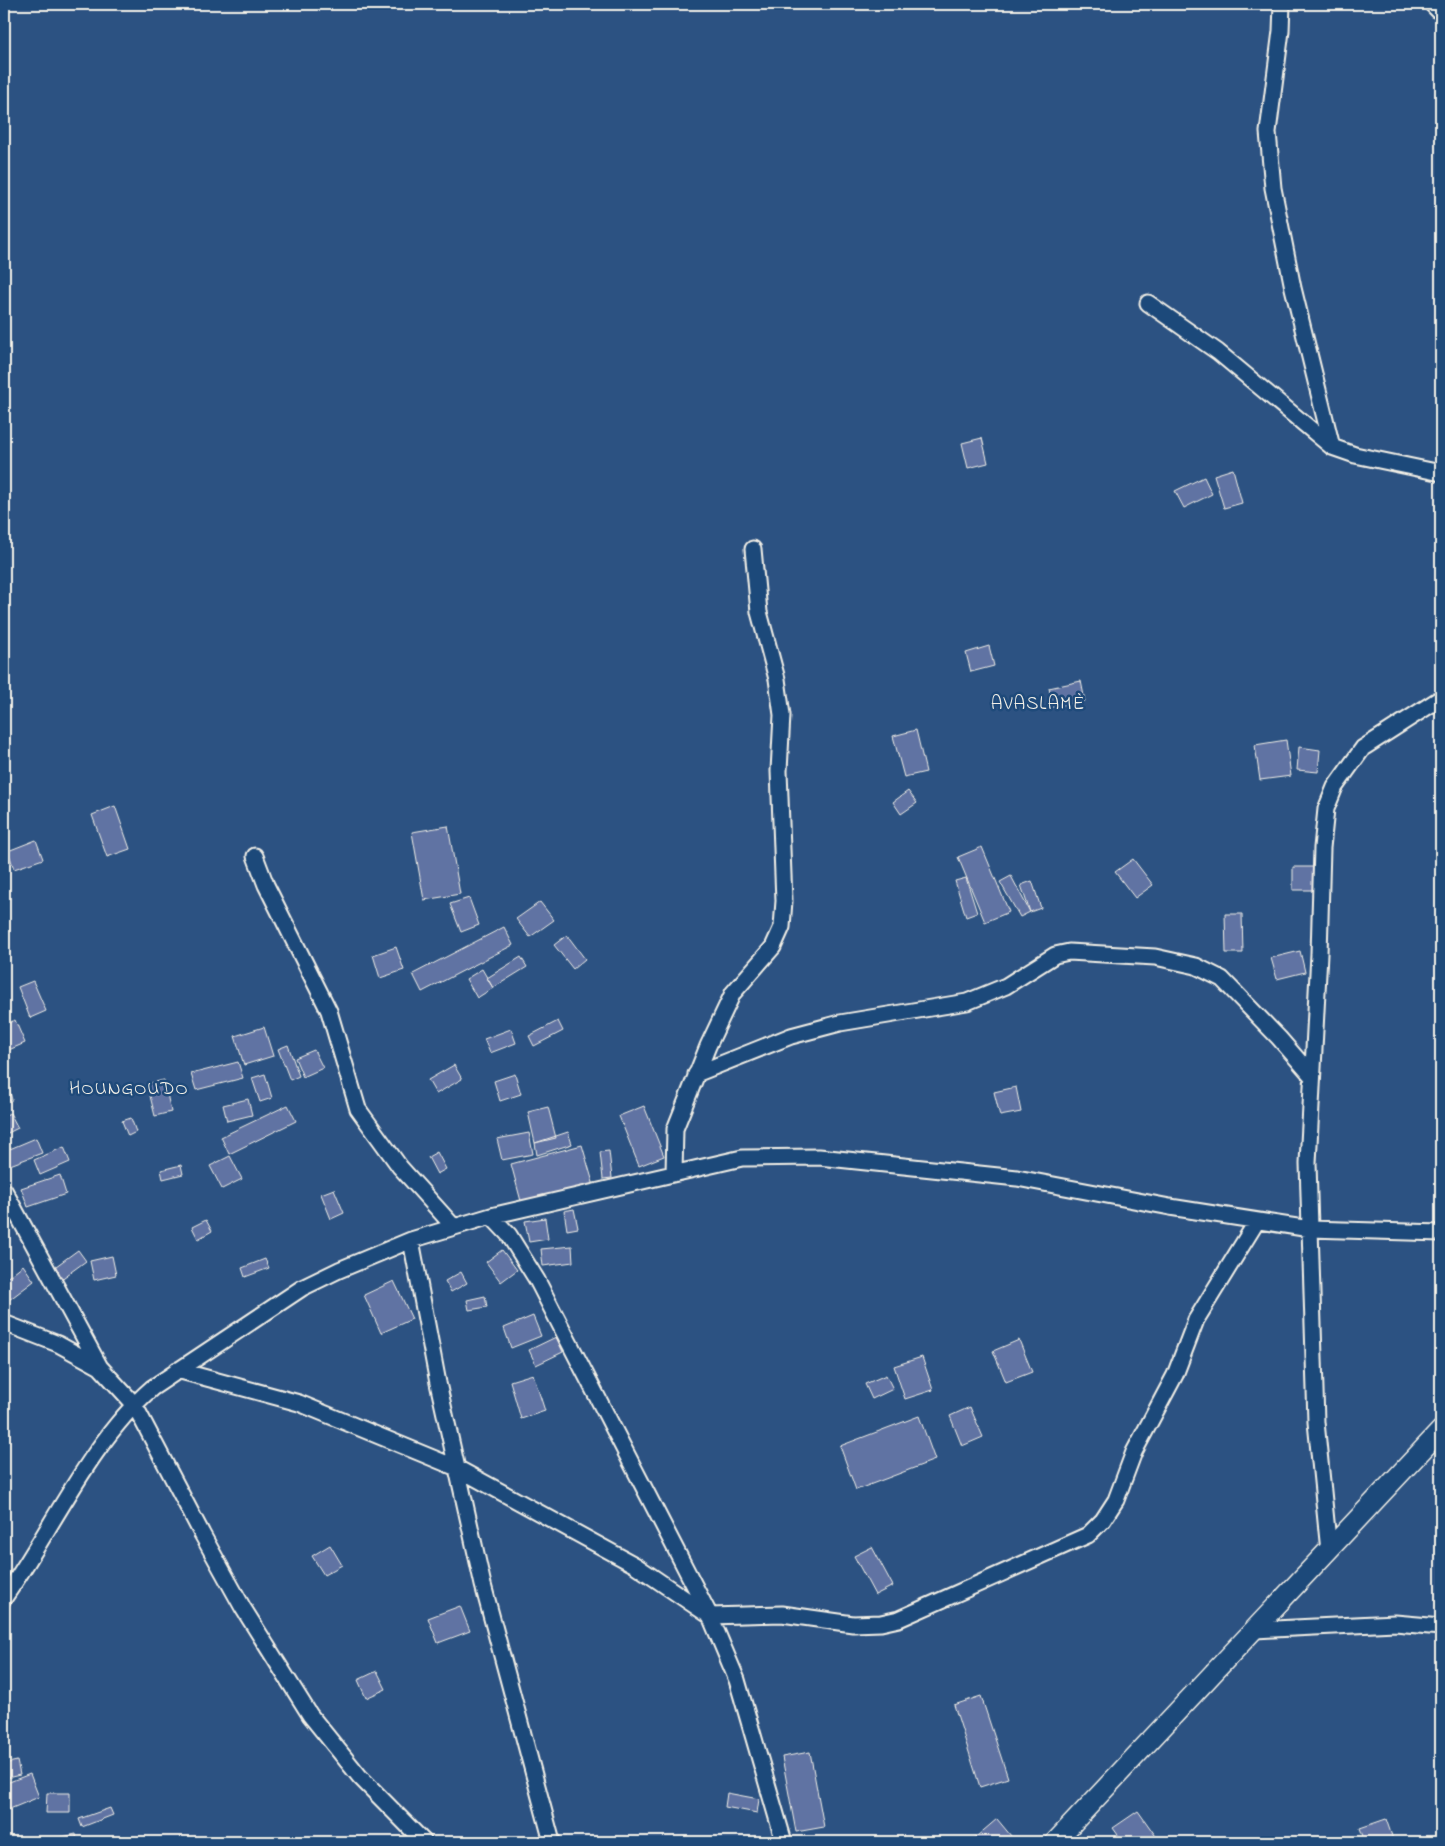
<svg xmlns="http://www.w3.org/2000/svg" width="1445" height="1846" font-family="'Indie Flower',sans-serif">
<rect width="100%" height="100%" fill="#2c5282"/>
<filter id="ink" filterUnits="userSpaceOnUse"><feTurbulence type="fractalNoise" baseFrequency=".02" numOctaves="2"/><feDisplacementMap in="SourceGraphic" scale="10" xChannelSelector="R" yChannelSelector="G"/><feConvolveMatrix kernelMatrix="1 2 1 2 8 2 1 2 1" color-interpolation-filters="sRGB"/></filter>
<g filter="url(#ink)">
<path fill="#6173a3" stroke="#f4f1e8" d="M982,438L988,463L968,468L962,443Z
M1233,469L1242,503L1224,508L1214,475Z
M1204,477L1212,494L1184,508L1175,491Z
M989,646L994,666L971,672L966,653Z
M1081,681L1085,701L1053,707L1049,688Z
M916,730L926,772L904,777L893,736Z
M1286,740L1291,776L1260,780L1255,745Z
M1299,747L1320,750L1318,772L1297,770Z
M908,791L917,803L901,814L893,802Z
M115,806L130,849L107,857L92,815Z
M448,826L460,894L424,900L412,832Z
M36,840L43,859L14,869L8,851Z
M982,847L1009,912L985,922L958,857Z
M1133,859L1153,885L1135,898L1115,872Z
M1293,867H1316L1317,890H1293Z
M1011,876L1030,912L1020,917L1000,882Z
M966,878L977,913L966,917L955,881Z
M1032,881L1041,908L1030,912L1021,885Z
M469,898L479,925L461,932L450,904Z
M540,902L554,920L530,937L516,919Z
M1225,914H1242L1243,953H1226Z
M504,927L513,945L422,992L413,974Z
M567,935L585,959L573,969L554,945Z
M396,947L404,970L380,978L373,955Z
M1300,951L1305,972L1277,979L1271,958Z
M521,957L527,967L493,988L487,978Z
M482,969L493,988L477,998L466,979Z
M33,981L46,1011L30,1018L18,987Z
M15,1020L25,1043L4,1052V1025Z
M558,1021L563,1031L534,1046L529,1036Z
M264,1027L273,1056L244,1065L235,1036Z
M511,1029L516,1043L490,1053L484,1039Z
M288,1045L299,1076L290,1080L278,1049Z
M314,1050L323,1068L303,1077L295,1058Z
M238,1062L243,1078L196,1090L191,1074Z
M454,1065L462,1079L436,1094L428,1080Z
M4,1069L12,1100L4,1102Z
M265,1074L272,1098L260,1102L252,1078Z
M515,1074L521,1094L500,1101L494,1081Z
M164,1080L171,1112L155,1116L147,1084Z
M1016,1087L1021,1112L1000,1116L994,1092Z
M248,1099L252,1115L227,1121L223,1105Z
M288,1105L296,1121L229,1154L221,1137Z
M644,1106L664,1156L639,1166L619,1116Z
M548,1107L556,1138L535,1143L528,1112Z
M10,1113L18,1128L4,1135V1116Z
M131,1118L136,1132L128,1136L122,1121Z
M568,1132L572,1144L537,1155L535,1143Z
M529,1133L533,1154L502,1160L497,1139Z
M36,1138L42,1153L10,1165L5,1151Z
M582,1145L594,1186L522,1205L511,1164Z
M64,1147L70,1162L40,1175L34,1160Z
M609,1151L612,1178L603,1179L600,1152Z
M437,1152L446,1169L437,1174L428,1157Z
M230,1156L242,1179L222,1189L210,1166Z
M181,1165L183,1174L163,1179L161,1170Z
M60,1175L66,1194L28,1207L21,1188Z
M334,1189L344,1213L331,1219L321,1194Z
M574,1209L578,1228L567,1230L564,1211Z
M545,1218L548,1239L529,1242L525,1221Z
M206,1220L212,1231L198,1239L192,1227Z
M572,1246L573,1262L543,1266L541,1249Z
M78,1250L86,1261L60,1280L52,1269Z
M502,1250L517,1270L501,1282L486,1262Z
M112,1256L116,1275L94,1280L90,1261Z
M265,1259L269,1268L245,1277L242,1268Z
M23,1265L34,1281L9,1300L4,1293V1280Z
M461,1272L467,1283L451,1292L445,1281Z
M394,1281L412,1319L381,1333L364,1295Z
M485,1296L487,1307L469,1310L467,1300Z
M533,1316L541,1336L511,1348L504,1328Z
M556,1337L563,1352L536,1365L529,1350Z
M1019,1340L1032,1372L1006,1382L993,1351Z
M922,1357L933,1390L905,1399L894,1366Z
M533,1374L545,1411L521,1419L510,1381Z
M886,1375L893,1389L872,1399L865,1384Z
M970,1407L983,1437L962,1446L950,1416Z
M919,1416L935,1460L856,1490L840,1446Z
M330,1545L342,1565L324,1575L312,1556Z
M872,1547L893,1586L875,1595L854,1556Z
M460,1606L470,1631L438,1643L428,1618Z
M377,1671L386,1689L366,1698L358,1680Z
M981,1696L1008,1778L980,1787L954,1705Z
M810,1752L824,1827L796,1832L782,1757Z
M17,1761L20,1775L7,1778L4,1764Z
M30,1774L39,1797L5,1811L4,1784Z
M47,1793H70V1813H46Z
M727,1793L759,1799L757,1813L725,1807Z
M110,1808L113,1815L82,1827L79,1819Z
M1138,1811L1160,1842H1123L1113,1828Z
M997,1819L1016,1842H970Z
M1386,1819L1394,1842H1365L1360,1828Z
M76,1834L77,1842H43V1841Z"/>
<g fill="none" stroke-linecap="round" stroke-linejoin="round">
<g stroke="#f4f1e8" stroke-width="19">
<path id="minor" d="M1282,4L1281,31L1268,132L1273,188L1293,288L1332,447
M1432,4L1441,13
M1148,303L1218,352L1332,447L1355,455L1441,473
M255,856L266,885L329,1011L358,1109L400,1167L454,1227
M696,1074L791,1036L840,1023L967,1002L1006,986L1055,955L1069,952L1155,957L1196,966L1222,979L1279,1038L1312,1076
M674,1173L675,1129L708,1046L733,993L773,947L782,927L784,901L779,771L782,715L777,679L759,612L753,549
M4,1190L100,1367L134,1404L202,1534L243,1608L310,1715L360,1777L424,1842
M491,1216L509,1235L537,1280L710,1616L737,1680L784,1842
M411,1240L438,1383L483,1585L552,1842
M4,1323L58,1344L100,1367
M177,1370L299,1403L457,1468L635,1565L710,1616L782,1614L853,1624L881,1623L899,1619L1088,1535L1103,1520L1116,1500L1134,1452L1175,1375L1196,1320L1257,1221
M1329,1551L1316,1422L1308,1163L1319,954L1322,848L1326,809L1335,787L1363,748L1441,698
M4,1598C51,1531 90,1442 152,1388L302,1288L339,1270L411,1240L491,1216L742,1158L819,1157L1017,1178L1170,1207L1310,1229L1441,1233
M1255,1630L1395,1623L1441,1627"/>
</g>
<g stroke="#f4f1e8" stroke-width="22">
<path id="tertiary" d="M1055,1842L1441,1430"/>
</g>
<use href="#minor" stroke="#1f4a7a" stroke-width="15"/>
<use href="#tertiary" stroke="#1f4a7a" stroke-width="19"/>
</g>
</g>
<g text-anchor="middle" stroke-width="5" stroke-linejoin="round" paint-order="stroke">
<g font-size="19" letter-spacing="1" fill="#f4f1e8" stroke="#1f4a7a">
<text x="1038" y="709">AVASLAMÈ</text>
<text x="129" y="1094">HOUNGOUDO</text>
</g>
</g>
<rect width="1445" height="1846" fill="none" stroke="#1f4a7a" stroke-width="20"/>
<rect x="10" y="10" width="1425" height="1826" fill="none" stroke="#f4f1e8" stroke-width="2" filter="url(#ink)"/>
</svg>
